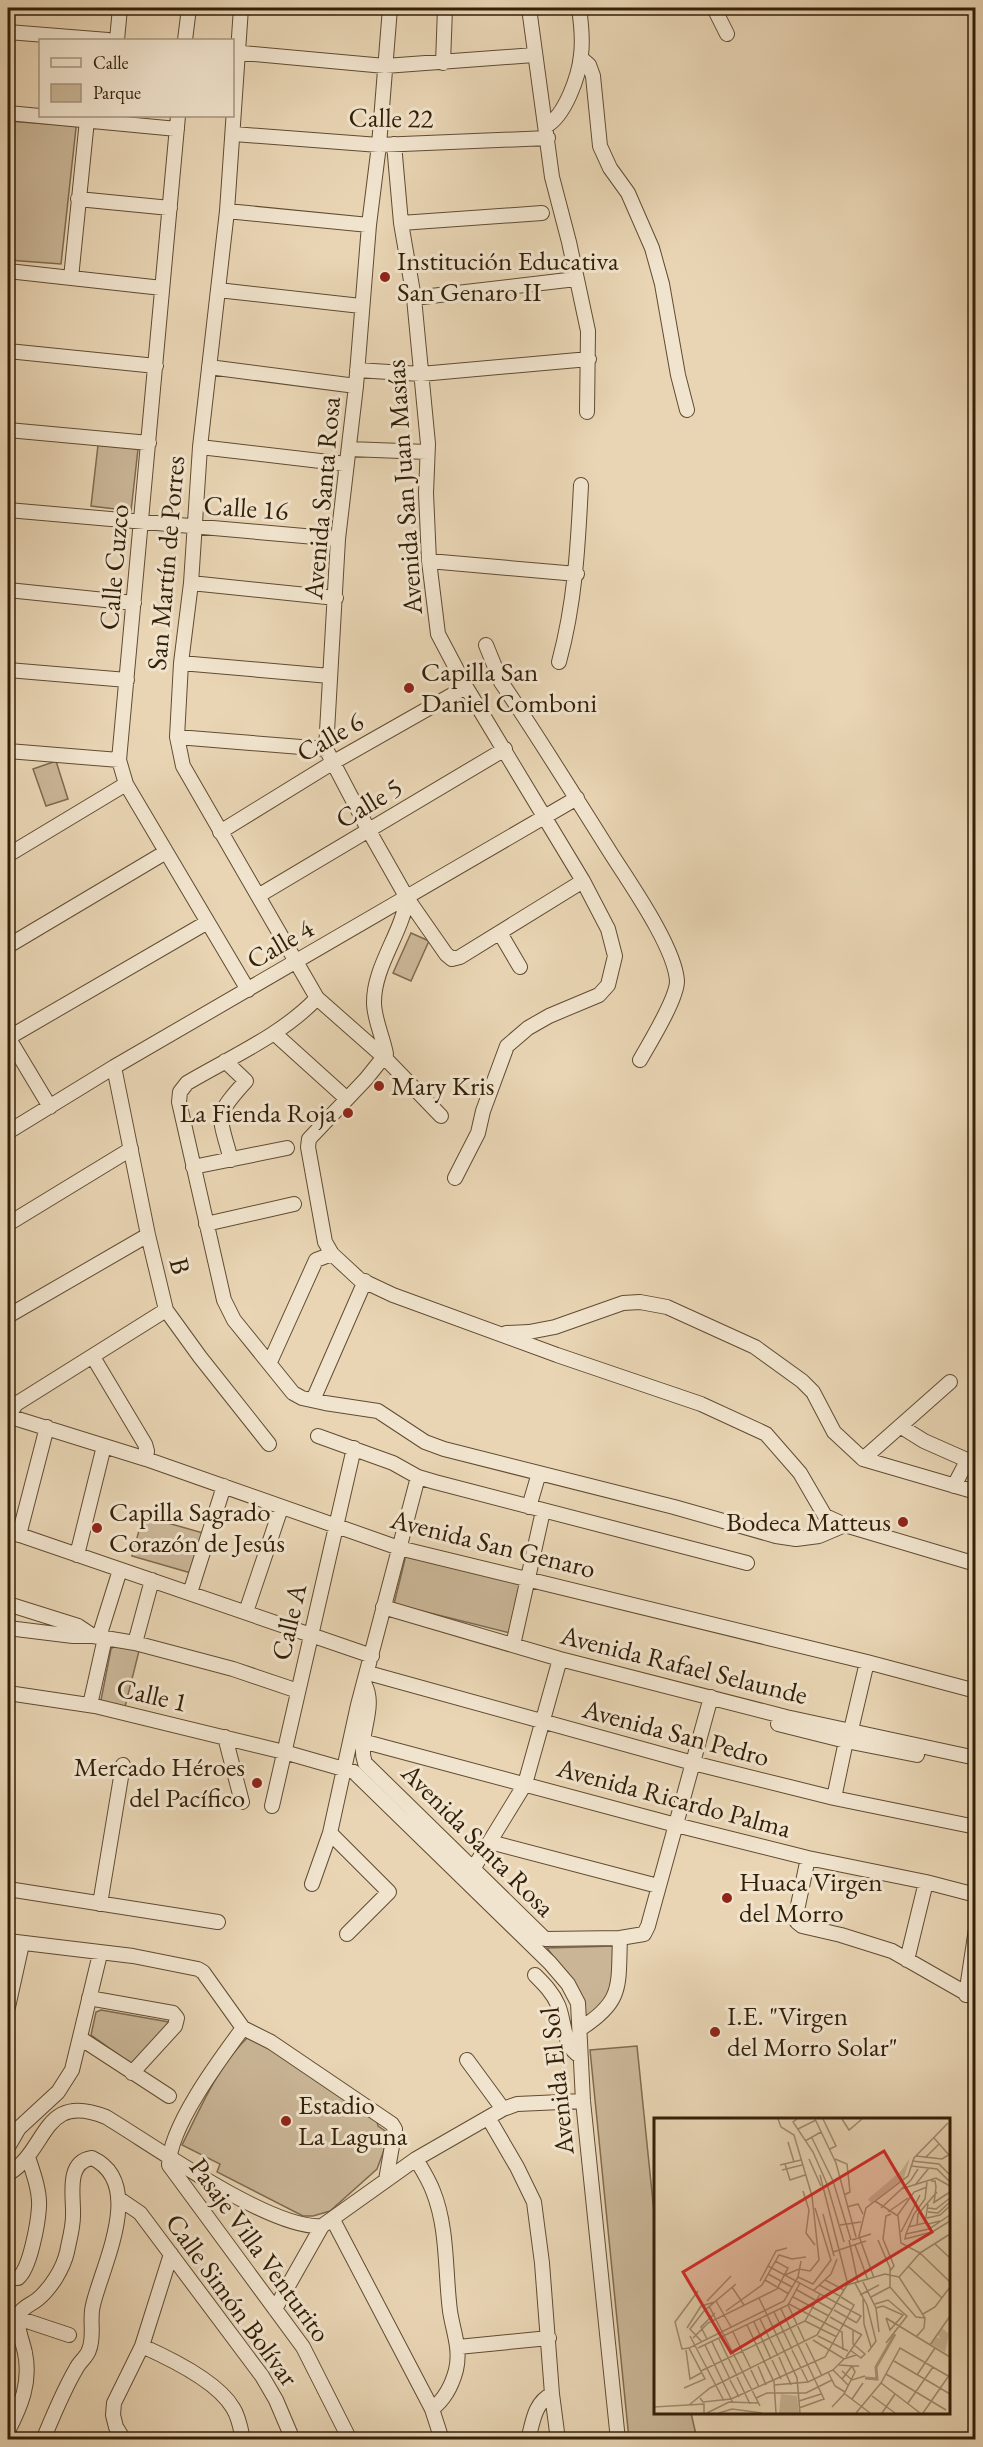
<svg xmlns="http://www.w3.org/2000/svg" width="983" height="2447" font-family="'EB Garamond',serif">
<rect width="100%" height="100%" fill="#e9d5b4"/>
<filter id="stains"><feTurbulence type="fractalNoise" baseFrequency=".00333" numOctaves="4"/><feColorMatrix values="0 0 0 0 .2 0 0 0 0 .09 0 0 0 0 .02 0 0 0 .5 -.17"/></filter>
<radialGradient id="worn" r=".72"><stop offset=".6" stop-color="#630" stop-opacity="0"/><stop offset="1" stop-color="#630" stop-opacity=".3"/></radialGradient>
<path fill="#cab697" stroke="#7e6a4f" stroke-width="1.5" d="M8,121L75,126L76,128L61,264L8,260Z
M98,445L138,449L131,511L91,506Z
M56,761L68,799L46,806L33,769Z
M411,933L429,941L411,981L393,973Z
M143,1516L203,1533L191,1573L132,1556Z
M406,1555L522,1584L510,1633L394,1604Z
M115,1646L140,1647L125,1707L104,1703L101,1700L111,1649Z
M614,1946L615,1979L610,1996L586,2019L574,1984L547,1948Z
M101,2010L169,2022L171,2024L133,2065L91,2035L96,2012Z
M250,2035L376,2116L378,2126L390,2134L377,2169L330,2211L313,2216H303L217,2172L220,2164L182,2145C201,2107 219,2064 250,2035Z
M637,2046L656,2232V2412L691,2413L697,2439H629L590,2050Z"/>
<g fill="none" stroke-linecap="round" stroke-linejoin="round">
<g stroke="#604c32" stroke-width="16">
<path id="minor" d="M241,8L227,211L200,447L191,583L181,663L177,737L183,766L317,998L385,1058L441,1116
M390,8L379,145L369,225L356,386L338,539L326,749L369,831L407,898L446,954L452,959L460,957L583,881
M529,8L552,177L569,242L588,331L587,412
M714,8L727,34
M8,32L108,40
M117,40L120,8
M185,40L189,8
M232,52L385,66L534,55
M581,58L589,65L593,76L600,146L610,168L628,193L652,248L662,284L678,375L687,410
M443,63L445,8
M8,113L177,129
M178,116L119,760L126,784L248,990
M546,126C565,116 579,76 581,55C583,40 581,22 579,8
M234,134L379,145L548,138
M394,144L401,223L414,298L428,444L426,493L429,561L438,634L466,687L583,881L608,929L615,956L608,985L599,995L549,1016L528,1028L507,1046L483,1111L478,1133L455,1178
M78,199L170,208
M227,211L369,225
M401,223L542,213
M8,271L162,288
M71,278L87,120
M218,290L361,306
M414,298L576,279
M8,351L156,366
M209,367L356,386
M357,370L421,374L589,359
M8,430L149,443
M200,447L346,464
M349,449L427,452
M8,510L338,539
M429,561L577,574
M191,583L336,598
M8,590L134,603
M486,645L501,682C539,738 574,795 610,852C629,882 675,947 677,981C677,999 649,1044 640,1060
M559,662C575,603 578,546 581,485
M181,663L330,676
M8,670L127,680
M177,737L326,749
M8,751L119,760
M220,832L332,763L466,687
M8,855L126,784
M258,896L505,749
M407,898C402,934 373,967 374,1004C375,1022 383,1037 386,1054L366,1079L309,1139L308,1147L325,1242L332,1254L359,1279L393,1295L557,1355L701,1404L766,1434L800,1473L825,1516L845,1525L976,1564
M500,933L520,967
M8,946L166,852
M317,998C282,1035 231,1057 187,1083L180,1092L179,1102L224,1300L234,1320L293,1393L302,1398L325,1403L378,1411L425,1442L444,1449L674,1507L776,1536L796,1539L819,1536L845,1525
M274,1033L347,1099
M8,1037L50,1107
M8,1038L206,923
M225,1061L246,1081C213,1117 219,1114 231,1160
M114,1067L148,1235L166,1310L200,1357L269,1444
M8,1132L114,1067L577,798
M193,1167L287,1148
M8,1224L131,1149
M206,1224L294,1204
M8,1316L148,1235
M506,1333L529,1332L555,1327L623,1303L640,1302L667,1307L755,1347L802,1381L813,1392L834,1432L863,1459L976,1492
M93,1357L145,1444L147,1451L146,1459
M270,1362L316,1260L332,1254
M313,1400L365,1281
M8,1416L146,1459L399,1548L867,1662L976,1691
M8,1416L16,1404L166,1310
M900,1426L924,1441L976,1464
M318,1436L393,1463L418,1477L435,1482L747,1563
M863,1459L950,1382
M954,1486L967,1461
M529,1507L539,1473
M8,1531L372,1656
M19,1535L47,1427
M77,1555L104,1446
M190,1593L224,1486
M8,1604L78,1626L93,1636
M383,1607L560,1659L786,1717L976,1758
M246,1612L281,1508
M8,1628L73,1636H93L135,1643L233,1669L298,1691
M99,1637L120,1570
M135,1643L152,1580
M513,1645L543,1511
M368,1673L693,1763L834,1798L976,1827
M365,1685C377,1709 356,1737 365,1763L545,1939L620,1938L644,1934L648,1926L711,1697
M8,1693L95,1706L284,1752L354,1772L550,1963L568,1984L578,2003L583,2101L618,2440
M90,1705L105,1638
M778,1724L846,1741L917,1755
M851,1730L867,1662
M225,1737L242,1802
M362,1741L676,1825L808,1858L926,1882L976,1895
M834,1798L846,1741
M272,1806L354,1448
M330,1833L389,1892L347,1934
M490,1842L658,1886
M808,1858L796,1915L797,1922L802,1926L841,1935L892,1951L976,1999
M473,1869L525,1784L560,1659
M312,1884L330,1833L358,1705L418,1477
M8,1889L218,1922
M100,1904L123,1765
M8,1941L133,1956L198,1969L203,1972L243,2028L271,2042L392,2124L395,2129L386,2180
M907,1960L926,1882
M535,1975C544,1984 553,1993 558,2005C565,2021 563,2047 580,2056
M966,1995L976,1929
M89,1998L173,2013L177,2018L175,2026L132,2073
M8,2007L22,1944
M243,2028C220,2059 169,2127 169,2165L303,2347L350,2440
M580,2029C624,2001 618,1986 620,1938
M80,2038L169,2096
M467,2060L503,2109
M489,2119L517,2167L534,2202L542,2263L552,2394L558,2440
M8,2147L19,2128L58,2092L72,2070L100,1954
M416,2159C422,2169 429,2180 433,2191C448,2228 445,2272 450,2311C453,2331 461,2349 456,2370C452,2385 444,2400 432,2409
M8,2174C49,2150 41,2091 106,2117C153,2145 271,2230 322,2226L416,2159L503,2109L517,2104L583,2101
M118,2198L140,2213L262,2376L276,2400L293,2440
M333,2220L432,2409L442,2440
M8,2278H18C30,2269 38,2223 39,2207C40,2191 33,2172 28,2157
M275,2309L322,2226
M18,2318L69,2335
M142,2346C169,2358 218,2382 233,2408C239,2417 241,2430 243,2440
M458,2347L549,2338
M12,2440L8,2431C21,2406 31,2382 25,2353C23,2342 16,2327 18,2317C21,2307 31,2305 38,2299C51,2288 63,2269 67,2252C69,2241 73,2228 73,2216C74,2197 65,2162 92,2158C146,2183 102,2266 93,2305C89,2320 95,2336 89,2350C87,2357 79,2362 76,2369C63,2391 53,2416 43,2440
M124,2440L116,2427L113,2415L114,2403L142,2346L171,2254
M528,2440C533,2422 534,2403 552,2394"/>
</g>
<use href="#minor" stroke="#f1e4ce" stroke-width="14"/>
</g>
<g fill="#8f2418" stroke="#f1e4ce" stroke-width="2">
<circle cx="385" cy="277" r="6"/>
<circle cx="409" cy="688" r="6"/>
<circle cx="379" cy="1086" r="6"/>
<circle cx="348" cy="1113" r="6"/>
<circle cx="903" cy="1522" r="6"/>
<circle cx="97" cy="1528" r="6"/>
<circle cx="257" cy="1783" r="6"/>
<circle cx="727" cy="1898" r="6"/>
<circle cx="715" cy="2032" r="6"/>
<circle cx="286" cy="2121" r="6"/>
</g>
<g text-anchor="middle" stroke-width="6" stroke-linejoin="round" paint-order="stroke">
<g font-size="27" fill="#321f07" stroke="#f1e4ce">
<text transform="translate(391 118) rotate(1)" y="9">Calle 22</text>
<text transform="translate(404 487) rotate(-94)" y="9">Avenida San Juan Masías</text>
<text transform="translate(322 498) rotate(-85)" y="9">Avenida Santa Rosa</text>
<text transform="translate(246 508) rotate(4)" y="9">Calle 16</text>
<text transform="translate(166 563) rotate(-85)" y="9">San Martín de Porres</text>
<text transform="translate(114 567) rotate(-85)" y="9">Calle Cuzco</text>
<text transform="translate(330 737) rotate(-30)" y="9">Calle 6</text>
<text transform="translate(369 803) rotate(-31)" y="9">Calle 5</text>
<text transform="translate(280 944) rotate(-30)" y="9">Calle 4</text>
<text transform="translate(180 1266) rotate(76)" y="9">B</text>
<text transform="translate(493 1544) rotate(14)" y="9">Avenida San Genaro</text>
<text transform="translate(289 1622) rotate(-77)" y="9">Calle A</text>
<text transform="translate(684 1665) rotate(14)" y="9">Avenida Rafael Selaunde</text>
<text transform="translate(152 1695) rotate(13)" y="9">Calle 1</text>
<text transform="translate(676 1733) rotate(15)" y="9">Avenida San Pedro</text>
<text transform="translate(674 1798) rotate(15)" y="9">Avenida Ricardo Palma</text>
<text transform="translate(478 1840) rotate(45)" y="9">Avenida Santa Rosa</text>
<text transform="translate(557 2081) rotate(-96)" y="9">Avenida El Sol</text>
<text transform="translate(260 2250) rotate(54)" y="9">Pasaje Villa Venturito</text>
<text transform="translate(232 2300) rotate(54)" y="9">Calle Simón Bolívar</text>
</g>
<g font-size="27" fill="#321f07" stroke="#f1e4ce" text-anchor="start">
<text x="397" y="270">Institución Educativa<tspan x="397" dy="31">San Genaro II</tspan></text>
<text x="421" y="681">Capilla San<tspan x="421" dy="31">Daniel Comboni</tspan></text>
<text x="391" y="1095">Mary Kris</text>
<text x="336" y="1122" text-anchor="end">La Fienda Roja</text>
<text x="109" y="1521">Capilla Sagrado<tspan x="109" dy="31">Corazón de Jesús</tspan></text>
<text x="891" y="1531" text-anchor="end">Bodeca Matteus</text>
<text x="245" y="1776" text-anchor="end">Mercado Héroes<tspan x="245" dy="31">del Pacífico</tspan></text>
<text x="739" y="1891">Huaca Virgen<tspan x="739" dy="31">del Morro</tspan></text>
<text x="727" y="2025">I.E. "Virgen<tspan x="727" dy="31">del Morro Solar"</tspan></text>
<text x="298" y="2114">Estadio<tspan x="298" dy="31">La Laguna</tspan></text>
</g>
</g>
<g transform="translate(654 2118)">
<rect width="296" height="296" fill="#e9d5b4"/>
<path d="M256,40L250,60L217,85L214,81L247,53ZM288,210L295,216L291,234L277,226L282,219L287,221L284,217ZM127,276L143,278L145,295H125Z" fill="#cab697"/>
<path fill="none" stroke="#ab9779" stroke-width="3" d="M211,260L223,261L222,249L241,216"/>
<path fill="none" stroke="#a08c6f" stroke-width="1.5" d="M124,1L127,9L140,17L158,78L165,142L156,153L145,151L131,157M143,1L139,4L159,34L173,66L190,124M161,1L182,45L202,119M169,1L182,28L176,31M188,1L195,12L208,1M144,11L162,2M158,20L179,63L197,122M280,20L295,37M151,23L167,14M134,24L140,44M262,38L288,41L296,36M271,40L285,26M155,41L167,68M181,41L193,46L196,74L190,77M258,43L285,46L296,57M131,46L136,62L151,57M126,47L147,42M257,48L283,51L296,64M128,52L148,47M166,57L194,167M277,63H281L282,69L280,85M261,67L275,50M247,71L282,60L296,68M149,73L155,92L152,115L161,127M221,83L244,98L247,125L266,135L245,159L271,200L270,210L263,218M279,85L296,74M193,89L204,86L209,96M227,90L257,62L264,51M274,90L282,91L296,80M234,94L254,80M274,94L284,95L296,84M169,96L180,138M243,98L260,74L273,69M273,100L286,97L296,88M186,107L207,104M263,107L264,96L283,74M254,109L271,105L274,86M277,111L274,106L286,103M247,114L266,77M252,116L260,96L271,81L273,64M252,116L275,111L296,97M252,116L251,121L278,114M195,122L204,165M198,122L217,116M224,122L236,150V169L262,199L271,200M281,126L296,140M201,127L214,162M257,127L296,103M179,134L212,123M266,135L296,164M266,135L296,116M114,148L207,198L203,204M254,148L288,180M236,153L240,148L229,121L232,98L237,96M114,156L138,169M144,159L159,166L177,142L161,90M220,160L205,118L212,90L254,58L260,40L294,5M111,162L135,176M171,162L190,172M106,163L122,133L133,130M209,164L222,190L225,214M201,165L213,187L222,223L214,234M165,167L186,178M78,169L90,187M143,172L179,192M159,173L177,156L183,141M206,177L225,167M139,179L175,198M217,179L236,169M105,180L143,260L146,295M209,181L210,206L217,229M53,183L77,158M62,183L77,209M135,186L188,214L189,232M221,186L234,182L253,198L232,225M134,187L151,224M55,188L106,288M222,190L229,188L249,197L236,212L232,200M127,191L170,281L145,290M180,192L203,205M72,193L108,167L125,137L138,141L152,139M120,194L138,231M269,196L281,189L296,169M176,199L208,217M232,200L296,239M106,201L124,238M151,203L183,219M100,204L117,241M93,207L120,264L122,295M33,210L47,188L61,184M79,214L97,251M36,218L70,283M164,218L194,233M39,220L54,205L123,171L134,150L121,143M53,221L47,209L61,195M65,221L83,258M159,222L190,241L202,237M48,224L36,211L50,193L82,166M58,224L76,261M152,225L168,258M51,227L79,285M276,227L296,198M35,230L28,231L21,204L44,173M44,230L134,187L146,165M32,232L36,261L47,255M138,232L154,264M196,232L207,240L211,236L199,226V211M125,239L137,267M192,239L208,216M118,242L127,261M240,243L296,276M104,248L112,267M97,252L105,269M179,252L194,267M47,253L151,203L166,176M188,253L198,262L211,258M174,254L181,268L191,274M232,256L292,292M263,257L281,230M83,259L96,286M188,261L198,248H205M76,262L85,279M227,265L266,295M120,267L154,264L179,252L190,241M30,270L51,261L35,230L130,183L144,159L147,143M191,276L216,295M218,278L241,295M46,280L49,284L77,281L171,239L200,187L187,179M102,280L113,275H152L178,262M198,281L209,265M145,283L167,276M254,285L279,249M35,287L56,270L163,217L193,167L231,156L245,159M0,289L50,286V295M178,289L190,276L201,254L198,248L185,247M53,295L75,284L104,285M65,295L78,291L108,295M202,295L227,265L246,230L296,259M228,295L241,276M269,295L296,256"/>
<path fill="#d62828" fill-opacity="0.15" stroke="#d62828" stroke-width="3" d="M230,33L278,114L77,235L29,154Z"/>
<rect width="296" height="296" fill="none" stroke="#321f07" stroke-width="3"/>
</g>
<rect width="983" height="2447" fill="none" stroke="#e9d5b4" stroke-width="30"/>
<rect x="9" y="9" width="965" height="2429" fill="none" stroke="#321f07" stroke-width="3"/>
<rect x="15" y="15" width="953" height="2417" fill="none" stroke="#321f07" stroke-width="1.5"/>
<rect x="39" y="39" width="195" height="78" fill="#f1e4ce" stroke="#a5957e" stroke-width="1.5"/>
<rect x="51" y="58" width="30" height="9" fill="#f1e4ce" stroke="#a5957e" stroke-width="1.5"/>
<text x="93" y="69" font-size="18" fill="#321f07">Calle</text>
<rect x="51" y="84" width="30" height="18" fill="#cab697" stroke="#a5957e" stroke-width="1.5"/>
<text x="93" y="99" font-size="18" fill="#321f07">Parque</text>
<rect width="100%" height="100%" filter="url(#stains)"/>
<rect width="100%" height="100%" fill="url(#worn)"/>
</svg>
